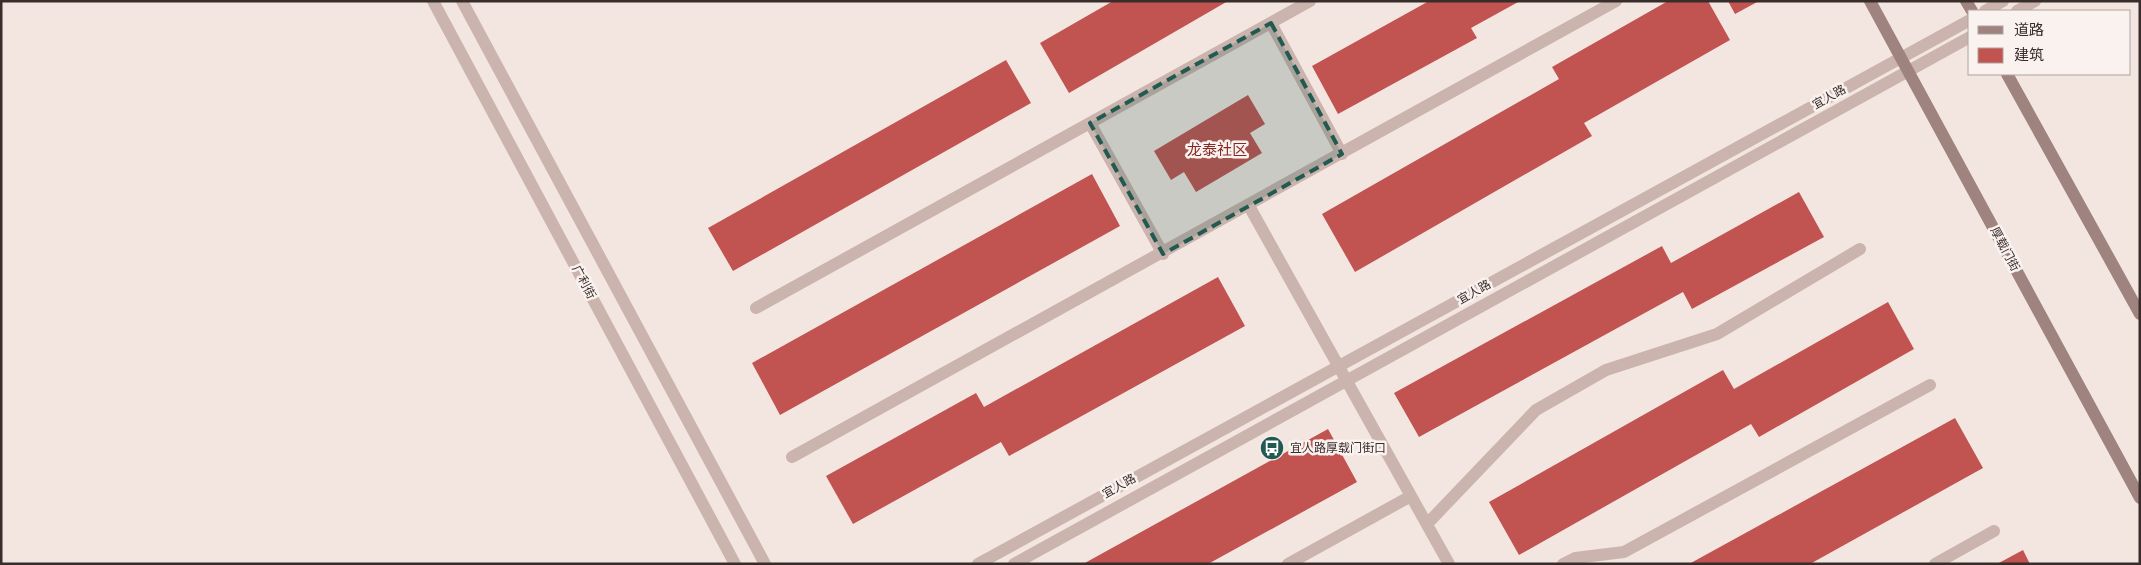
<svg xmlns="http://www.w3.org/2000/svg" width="2141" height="565" font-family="'Work Sans','Noto Sans SC',sans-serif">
<rect width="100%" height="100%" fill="#f3e6e1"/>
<path fill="#c15351" d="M1113,1H1228L1069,93L1040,43Z
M1429,1H1520L1471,28L1477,38L1338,114L1312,66Z
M1668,1H1708L1730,40L1584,123L1592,136L1355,272L1322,214L1559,79L1552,67Z
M1728,1H1759L1735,14Z
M1006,60L1031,103L733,271L708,228Z
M1248,95L1265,124L1250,133L1262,153L1196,192L1184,172L1171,180L1154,151Z
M1092,174L1120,226L780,415L752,363Z
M1799,192L1824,237L1692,309L1683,292L1419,437L1394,393L1662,246L1671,263Z
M1218,277L1245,326L1009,456L1001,442L853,524L826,476L976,393L984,407Z
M1888,302L1914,349L1759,437L1751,424L1519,555L1489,502L1723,370L1734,389Z
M1955,418L1983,468L1810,564H1689Z
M1328,429L1357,482L1208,564H1083Z
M2023,550L2030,564H1997Z"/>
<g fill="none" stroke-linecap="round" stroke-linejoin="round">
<path stroke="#cbb4ad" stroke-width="12" d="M1985,11L2003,1
M2017,11L2035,1
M1271,23L1342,154
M1090,123L1163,254
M1249,206L1449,564
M756,308L1310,1
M792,457L1616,1
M1427,524L1536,410L1606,370L1717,334L1860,249
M978,564L1970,20
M1014,564L1970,37
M1288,564L1411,496
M1563,564L1575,558L1624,552L1930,385
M1935,564L1994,531"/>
<path stroke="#cbb4ad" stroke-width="12" d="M433,1L735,564
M462,1L765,564"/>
<path stroke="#9e837e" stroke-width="12" d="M1870,1L2140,498
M1966,1L1972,11
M2007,74L2140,314"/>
</g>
<path fill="#225a51" fill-opacity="0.2" stroke="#225a51" stroke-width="4" stroke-dasharray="10 6" stroke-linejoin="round" d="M1271,23L1342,154L1163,254L1090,123Z"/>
<defs>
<g id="bus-disc" transform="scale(1.25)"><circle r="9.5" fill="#225a51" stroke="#faf2ee"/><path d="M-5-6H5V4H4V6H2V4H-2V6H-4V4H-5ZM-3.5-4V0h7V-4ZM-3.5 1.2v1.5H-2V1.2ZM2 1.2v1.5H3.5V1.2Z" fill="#fff"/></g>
</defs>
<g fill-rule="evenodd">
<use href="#bus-disc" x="1272" y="448"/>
</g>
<g text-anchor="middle" stroke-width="5" stroke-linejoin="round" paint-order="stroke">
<g font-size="12" fill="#392d2b" stroke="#faf2ee">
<text transform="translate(1829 97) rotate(-29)" y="4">宜人路</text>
<text transform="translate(2005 249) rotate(62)" y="4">厚载门街</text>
<text transform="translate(584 282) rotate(62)" y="4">广利街</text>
<text transform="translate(1474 292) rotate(-29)" y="4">宜人路</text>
<text transform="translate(1119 486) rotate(-29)" y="4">宜人路</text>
</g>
<g font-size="12" fill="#392d2b" stroke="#faf2ee" text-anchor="start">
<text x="1290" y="452">宜人路厚载门街口</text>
</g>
<g font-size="15" fill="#852927" stroke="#faf2ee">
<text x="1217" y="155">龙泰社区</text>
</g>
</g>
<rect width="2141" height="565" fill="none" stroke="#392d2b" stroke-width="5"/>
<rect x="1968" y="10" width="162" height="65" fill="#faf2ee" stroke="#ada3a0"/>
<rect x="1978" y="26" width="25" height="8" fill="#9e837e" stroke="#ada3a0"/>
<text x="2014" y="35" font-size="15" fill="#392d2b">道路</text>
<rect x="1978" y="48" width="25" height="15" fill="#c15351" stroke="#ada3a0"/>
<text x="2014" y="60" font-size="15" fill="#392d2b">建筑</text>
</svg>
